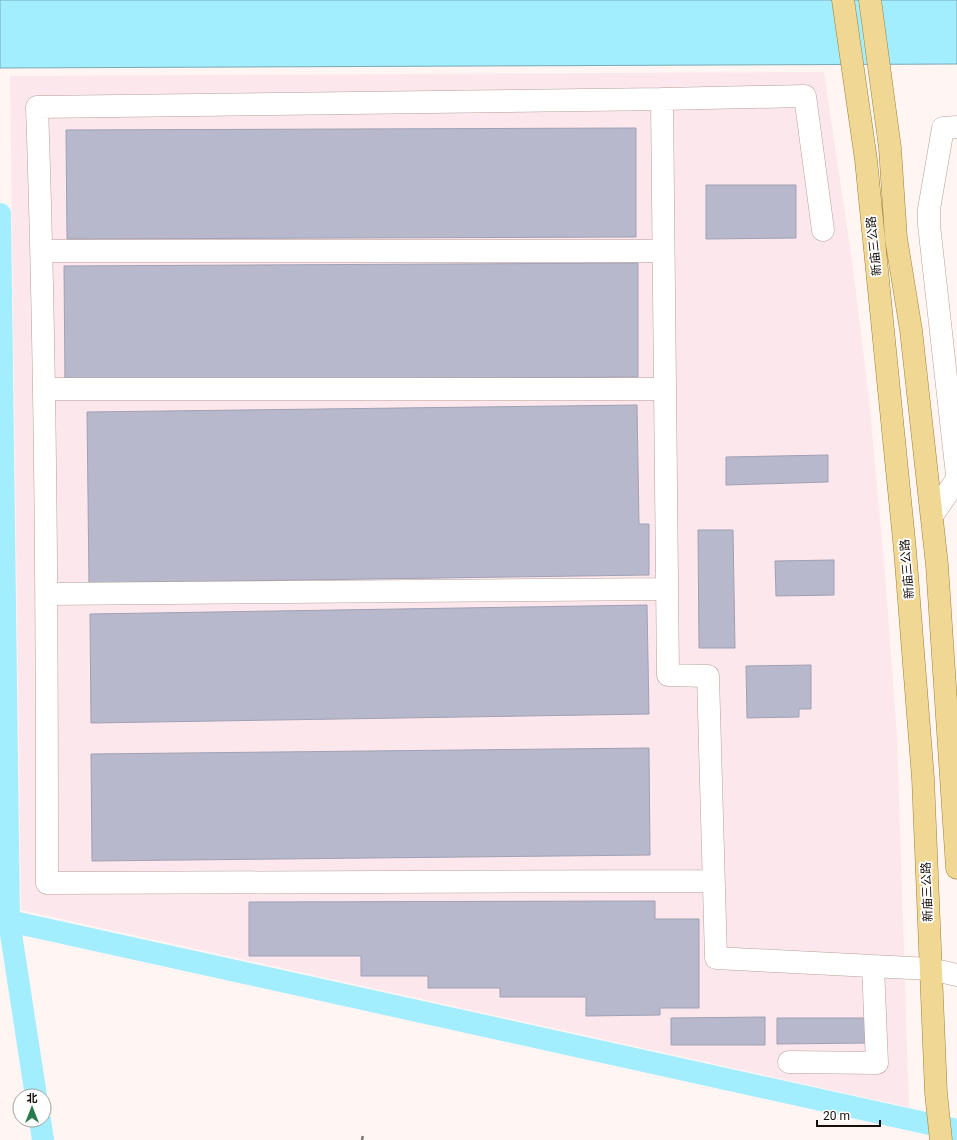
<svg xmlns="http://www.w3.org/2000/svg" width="957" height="1140" font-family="Roboto,'Noto Sans SC',sans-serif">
<rect width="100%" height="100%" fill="#fff5f2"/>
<path fill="#fce7ed" d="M824,72L853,268L870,408L885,573L897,736L909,1107L21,910L10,76Z"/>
<path fill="#a2edfe" stroke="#78aab5" d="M0,0H957V64L0,68Z"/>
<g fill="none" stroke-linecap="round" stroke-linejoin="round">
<path stroke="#a2edfe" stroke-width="22" d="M0,214L9,921
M36,1096L9,921L957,1130
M40,1120L43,1140"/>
</g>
<path fill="#b8b8cd" stroke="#a0a0b3" d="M636,128V237L67,239L66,130Z
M706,185H796V238L706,239Z
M638,263V377L65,381L64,266Z
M637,405L639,524H649V575L89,583L87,412Z
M828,455V482L726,485V457Z
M698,530H733L735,648H699Z
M834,560V595L776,596L775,561Z
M647,605L649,714L91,723L90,614Z
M811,665V709H799V717L747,718L746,666Z
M649,748L650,855L92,861L91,754Z
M655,901V919H699V1008H660V1015L586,1016V997H500V988H428V976H361V956H249V902Z
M765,1017V1045H671V1018Z
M777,1018H869V1043L777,1044Z"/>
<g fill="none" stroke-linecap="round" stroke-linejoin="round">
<g stroke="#b6a098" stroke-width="23">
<path id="minor" d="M662,99L805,96L823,230
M957,127L943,128L929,209V225L957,475
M42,251H663
M44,389H665
M932,516L957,479
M47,594L667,589
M713,881L47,883C47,624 46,365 37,107L662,99L668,675L708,676L716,958L930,969L957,975
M789,1062L877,1063L873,966"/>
</g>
<g stroke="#9e8036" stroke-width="23">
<path id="major" d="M843,0L866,160L905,550L923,778L936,1093L941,1140
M870,0L890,148L896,238L911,330L937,565L957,868"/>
</g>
<path stroke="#7f7774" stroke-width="2.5" stroke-dasharray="4 2" stroke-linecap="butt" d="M362,1140L363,1135"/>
<use href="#minor" stroke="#fff" stroke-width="22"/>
<use href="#major" stroke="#f1d794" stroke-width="22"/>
</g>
<g text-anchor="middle" stroke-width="3.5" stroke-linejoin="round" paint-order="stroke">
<g font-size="12" fill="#160f0c" stroke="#fff">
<text transform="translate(874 246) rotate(-96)" y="4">新庙三公路</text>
<text transform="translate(907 569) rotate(-95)" y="4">新庙三公路</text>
<text transform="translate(927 892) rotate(-92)" y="4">新庙三公路</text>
</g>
</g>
<g transform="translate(32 1108)"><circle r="19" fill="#ffffff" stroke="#a29f9e"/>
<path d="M0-3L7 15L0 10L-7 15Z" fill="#277b4d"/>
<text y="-6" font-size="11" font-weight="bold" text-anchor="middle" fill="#160f0c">北</text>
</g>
<path d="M817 1120v6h63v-6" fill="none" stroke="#160f0c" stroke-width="2"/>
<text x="823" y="1120" font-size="12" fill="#160f0c" stroke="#ffffff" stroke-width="3" paint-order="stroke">20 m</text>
</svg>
